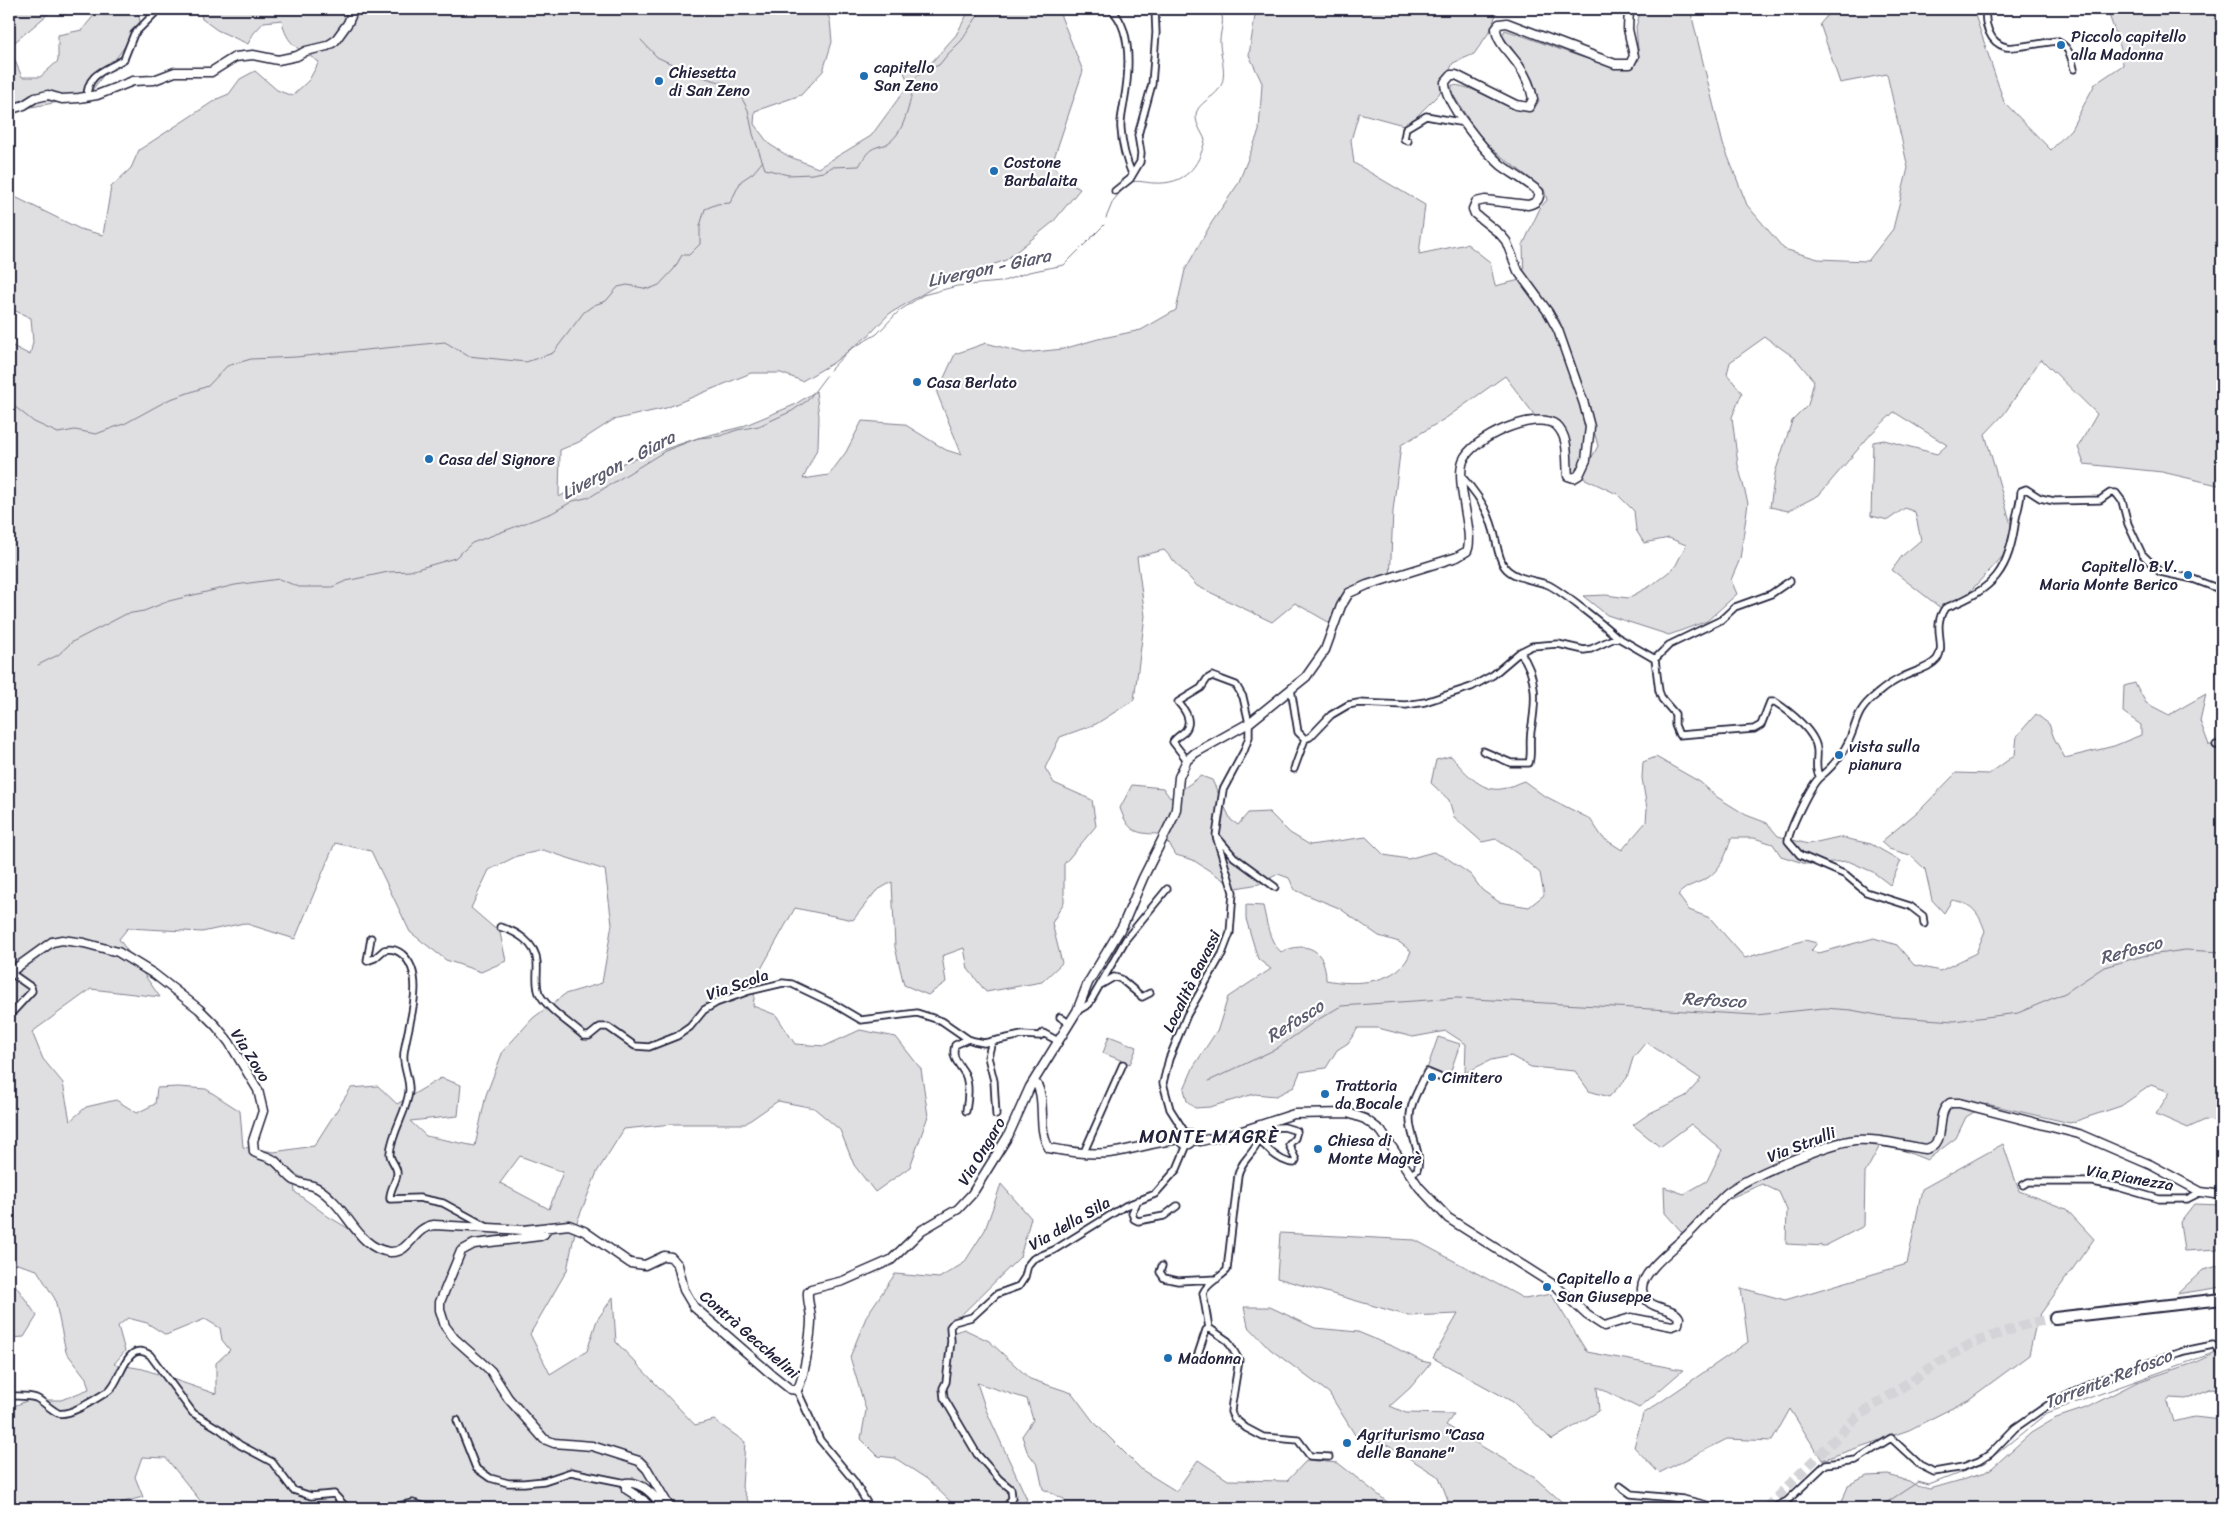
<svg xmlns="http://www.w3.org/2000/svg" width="2231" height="1517" font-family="Sriracha,sans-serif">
<rect width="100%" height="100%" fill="#fff"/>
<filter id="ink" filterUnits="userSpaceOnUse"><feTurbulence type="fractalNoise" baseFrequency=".02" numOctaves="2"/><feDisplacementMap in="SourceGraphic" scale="10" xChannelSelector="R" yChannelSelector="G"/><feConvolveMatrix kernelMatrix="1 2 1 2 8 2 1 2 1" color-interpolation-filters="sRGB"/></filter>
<g filter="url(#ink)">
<path fill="#dfdfe2" stroke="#80808e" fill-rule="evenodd" d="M9,9H54L9,47L22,77H40L58,61V35L82,30L99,9H137L141,25L87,97L9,111Z
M200,9H825L830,20L832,42L823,71L801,95L755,111L754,124L769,144L788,156L818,168L871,136L909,84L900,63H931L956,35L970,9H1058L1083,71L1052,164L1063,179L1080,189L1053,222L1006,260L941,283L889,314L869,335L833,363L802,381L781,373H751L666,408L613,420L579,442L560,450L559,497L608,468L698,438L741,427L794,405L816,391L819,416L818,447L803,479L829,475L846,452L862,421L904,424L946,450L962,455L937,393L955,354L986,343L1024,353L1063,349L1098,339L1141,330L1176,310L1185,270L1212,222L1238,184L1259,131L1262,83L1249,55L1256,9H1498L1490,31L1474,54L1453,63L1439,94L1407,126L1359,113L1351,140L1354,163L1425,205L1419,254L1467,244L1490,262L1495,286L1524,279L1523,245L1540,208L1547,200L1544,189L1493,150L1475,130L1452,93V85C1481,86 1503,113 1534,109L1539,101C1529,72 1521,59 1502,36L1505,30C1545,42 1586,63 1628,68L1639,60L1636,27L1640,13L1650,9H1690L1723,144L1747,205L1784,249L1818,259L1868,261L1893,229L1908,168L1887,74L1840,83L1820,24L1833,9H1973L2004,102L2051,150L2071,129L2095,84L2123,65L2122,52L2107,9H2222V486L2162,472L2084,464L2078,447L2097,414L2041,359L2004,414L1985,434L2012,528L2003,556L1961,601L1942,609L1892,570L1902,556L1921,540L1915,512L1905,508L1888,520L1871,516L1873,442L1884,440L1937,454L1947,445L1894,412L1871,434L1819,495L1788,511L1770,507L1775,473L1792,421L1808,405L1814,381L1795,358L1765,337L1730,362L1727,374L1742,393L1732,417L1738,465L1748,503L1740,559L1731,580L1737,594L1707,621L1669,635L1607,615L1583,596L1606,595L1628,598L1652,585L1675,567L1686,545L1669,538L1644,543L1636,530L1634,511L1617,494L1581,477L1598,446L1580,378L1559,319L1530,286L1548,312L1590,427L1586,460L1578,473L1573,475L1568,471L1560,431L1551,423L1539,421L1505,376L1446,418L1401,445L1393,511L1390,581C1354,591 1349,590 1337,627L1295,603L1272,622L1197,586L1164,550L1137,557L1145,616L1134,700L1096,724L1060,737L1045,768L1054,783L1092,800L1096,826L1064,864V902L1052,923L1062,963L1042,982L986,992L968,969L964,948L942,956L946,982L928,995L904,985L895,947L892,882L876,891L853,920L795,908L757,976L753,1006L776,1015L795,1044L825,1046L860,1030L896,1037L921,1069L928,1116L910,1167L875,1192L854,1165L840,1130L814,1108L778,1101L745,1124H672L624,1129L597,1172L577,1222L567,1270L530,1334L550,1374L587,1351L597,1320L613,1297L616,1342L695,1425L714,1420L745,1442L742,1487L751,1508H206L166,1458L142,1457L135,1477L143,1497L100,1508H9V1408L29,1400H61L89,1389L86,1378L66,1352L55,1299L37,1270L17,1264L9,1251V344L30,355L33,342L31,318L9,308V194L80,229L103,235L111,187L131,168L139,150L217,99L229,94L240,79L255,71L277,90L292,96L309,80L319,62C300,49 286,46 282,20L264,22L253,34L248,44L217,30L202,19ZM335,843L371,851L410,932L446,960L481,972L506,961L500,933L471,908L489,870L517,856L543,850L605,870L612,924L602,983L565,994L533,1018L503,1051L486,1095L475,1146L426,1136L410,1121L458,1116L461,1085L441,1078L397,1104L378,1086L351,1088L314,1146L274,1152L243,1147L240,1111L206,1089L178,1087L157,1088L155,1104L137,1113L116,1100L86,1107L70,1121L63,1083L43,1059L32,1032L91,989L160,997L119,939L128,928L202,932L244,923L295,939ZM520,1156L563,1172L549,1209L500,1183ZM293,1173C323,1187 349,1206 363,1237L329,1217L295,1192ZM128,1318L147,1323L166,1335L205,1319L220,1328L222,1340L230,1350L216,1363V1394L143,1369L114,1364L125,1351L118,1326Z
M2135,683L2146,703L2169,715L2206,694L2200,721L2209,745L2222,746V1122L2205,1120L2188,1128L2156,1114L2170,1092L2151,1085L2121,1106L2070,1123L1987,1104L1966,1117L1956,1138L1927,1160L1882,1142L1865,1173L1864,1226L1825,1246L1786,1244L1787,1210L1779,1192L1762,1184L1726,1200L1688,1239L1665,1213L1664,1187L1684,1194L1707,1181L1722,1150L1691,1124L1660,1147L1633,1125L1650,1113L1686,1096L1701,1079L1646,1042L1633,1058L1627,1078L1609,1097L1589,1091L1575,1071L1531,1067L1511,1056L1491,1060L1465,1073L1466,1044L1446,1031L1413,1037L1378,1028H1358L1348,1043L1337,1050L1326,1068L1300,1072L1294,1087L1276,1096L1254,1094L1210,1107L1195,1108L1187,1101L1184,1089L1194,1066L1218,1029L1228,997L1271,969L1258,959L1246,919V905L1263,906C1267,922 1268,940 1281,952C1308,940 1326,950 1326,980C1355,986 1400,984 1411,951L1399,942L1379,936L1339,908L1295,890L1289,878L1278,874L1259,884L1236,888L1193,860L1176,855L1170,845L1159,834C1135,834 1128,831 1120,808L1132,785L1163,788L1170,798L1201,776L1212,780L1231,820L1238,825L1248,813L1269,812L1290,833L1310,845L1366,837L1384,855L1408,859L1433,852L1447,858L1471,875L1482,890L1499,902L1529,907L1544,895L1540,873L1518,854L1496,839L1482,842L1454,817L1449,800L1431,783L1436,760L1451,756C1463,770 1480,792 1501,789C1509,788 1517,783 1524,781L1543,795L1590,819L1603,838L1622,850L1646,822L1647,809L1642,778L1643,762L1656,757L1700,782L1717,797L1746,815L1767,823L1778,836L1808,844L1839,837L1871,844L1901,861L1890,885L1873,872L1848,861L1806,864L1781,856L1773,844L1754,838H1731C1727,853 1722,867 1709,877C1699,884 1687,884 1678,895L1689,910L1710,918L1745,958L1805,940L1817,943L1811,951L1819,953L1874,938L1897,945L1914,965L1940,971L1976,953L1985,931C1979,913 1972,903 1952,900L1944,913L1932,900L1925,869L1910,855L1889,849L1881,842L1922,808L1956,773L1989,774L2015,755L2017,736L2036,714L2049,724L2054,738L2065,758L2114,746L2141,735V725L2123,712L2124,686Z
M1109,1036L1137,1047L1130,1064L1103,1053Z
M1438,1037L1460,1044L1449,1076L1427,1069Z
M2003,1144L2019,1191L2066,1209L2094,1239L2037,1319L2029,1355L1968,1400L1909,1430L1822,1460L1790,1409L1772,1441L1727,1439L1659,1473L1634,1447L1643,1414L1748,1342L1741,1288L1785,1300L1907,1264L1922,1189Z
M1001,1184L1031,1218L1020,1257L950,1326L955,1332L964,1329L989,1341L1030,1379L1072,1393L1093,1421L1142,1470L1176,1491L1198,1460L1228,1480L1287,1481L1307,1460L1338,1463L1395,1508H1068L1064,1499L1043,1489L1038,1466L1027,1451L1022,1436L1033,1420L1027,1399L977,1383L986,1410L1027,1499L1021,1508H953V1504L927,1479L895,1458L878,1456L861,1439L866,1410L850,1357L867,1315L895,1274L939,1278L964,1263L985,1230Z
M2194,1204L2222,1205V1224H2220L2218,1249L2184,1251L2180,1222Z
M1280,1233L1415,1240L1525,1299L1551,1294L1587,1352L1683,1370L1639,1408L1597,1387L1599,1411L1552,1440L1513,1402L1433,1358L1458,1314L1409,1316L1277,1278Z
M2222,1265V1287L2177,1294L2203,1270Z
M9,1276L37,1316L24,1337L9,1338Z
M1244,1307H1270L1315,1328L1358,1332L1394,1347L1421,1361L1431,1363L1410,1388L1390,1406L1406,1413L1454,1414L1446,1425L1535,1478L1563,1503L1564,1508H1441L1448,1500L1439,1477L1388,1445L1355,1435L1329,1393L1270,1349L1248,1326Z
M2222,1350V1390L2212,1388L2186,1399L2170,1398L2167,1402L2173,1422L2194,1417L2222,1420V1508H1840L1848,1485L1867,1476L1888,1475L1909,1481L1917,1486L1930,1489L1982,1474L1992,1468L2031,1433L2056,1418L2086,1408L2137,1382L2197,1362Z"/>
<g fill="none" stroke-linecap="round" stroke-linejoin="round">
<path stroke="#7a7a88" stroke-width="1" d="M641,40L657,57L695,75L727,84L739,93L748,110L753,134L765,169L788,175L812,174L823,172L832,167L859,166C865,157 867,150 877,147C881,145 885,146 888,143C907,131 910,97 916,77L924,71L939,65L948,54L962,40L982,9
M1131,182C1139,180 1147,183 1154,183C1185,185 1199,167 1205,140C1202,132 1195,124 1196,114C1198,103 1213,98 1219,89C1229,75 1219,55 1220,39C1221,28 1225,20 1220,9
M1106,218L1113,201L1126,185
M830,370L849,350L877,334L899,311L923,295L957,286L1001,282L1029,272L1064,265L1104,225
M9,402L34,422L58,433L75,430L96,434L126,423L168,400L208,386L227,366L251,359L296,357L445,342L468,356L526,362L553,353L584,312L594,305L606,301L618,287L627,285L649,289L659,285L674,269L682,255H689L700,244V226L705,209L717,204L730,203L741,181L753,173L763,161
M38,665L58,655L72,642L107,624L126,614L144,611L169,601L235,585L279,579L299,587H332L346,581L388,572L410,571L455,558L472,543L552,513L573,501L590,497L665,451L698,438L720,436L737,430L759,426L792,411L808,400L826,376
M1209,1081L1276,1049L1314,1022L1341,1006L1457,998L1756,1015L1824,1008L1851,1010L1883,1016L1954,1021L2018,1013L2065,993L2104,967L2143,956L2185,950L2222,952
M1878,1508L1918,1482L1929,1485L1985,1463L2047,1413L2216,1352"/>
<path stroke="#d3d3d8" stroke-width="10" stroke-dasharray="10 5" stroke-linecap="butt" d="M1766,1508L1857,1417L1947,1357L1973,1343L2027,1324L2055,1318"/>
<g stroke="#22223b" stroke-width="9">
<path id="street" d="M1111,9C1133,30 1129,74 1124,102C1123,110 1120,120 1121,129C1122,144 1126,160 1132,174
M1986,9C1984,23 1989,43 2006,47C2011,49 2048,42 2056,41C2069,46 2071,56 2074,69
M87,97C87,72 108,70 124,59L134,34L159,9
M1408,141L1404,139L1406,128L1426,116L1465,123
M1115,191L1130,179L1140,162L1141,153L1138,135L1152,84L1156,33L1155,9
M1462,477C1476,492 1488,510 1493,529C1497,541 1497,555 1504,566C1512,578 1533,580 1546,584C1557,587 1606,627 1617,637
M1655,659L1669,645L1721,620L1735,607L1771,594L1790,581
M1291,689L1298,732L1305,739L1294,769
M1305,739L1310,737L1331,715L1348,705L1358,703L1406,705L1425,702L1471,687L1493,675L1520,652L1532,646L1558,644L1584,650L1591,649L1617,637L1655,659L1659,691L1662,699L1675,714V725L1679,735L1754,729L1761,725L1770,702H1775C1789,711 1816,732 1817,750C1818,759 1814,769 1820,777
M2216,745L2222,744
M1483,751L1511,763H1529C1532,753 1529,742 1531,731C1536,703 1538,676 1520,652
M1216,836L1234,857L1275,887
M1924,924L1923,916L1910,906L1866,892L1846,875L1800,855L1788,841C1789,830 1811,784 1820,777C1830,769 1838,760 1845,748C1859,724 1852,714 1877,694C1885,687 1894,681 1903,677C1913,671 1929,669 1937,659C1947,644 1931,628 1945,608C1995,589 2009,571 2016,518C2018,509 2021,500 2021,491L2026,489L2040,498L2054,501L2100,500L2110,493H2116L2122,501L2128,524L2142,554L2160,572L2193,579L2222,590
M500,927C516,931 536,943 537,962C538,973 535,983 539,993C548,1010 570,1023 584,1036H589L600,1027H608L635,1046L649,1047L677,1036L690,1027L704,1010L716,1003L749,991L783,983L792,984L834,1004L861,1020L917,1013L942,1021L968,1039L974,1041L984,1043L1022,1035L1040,1036L1043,1033L1058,1041
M371,938L367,961L375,958L384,950C391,948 397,950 402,954C428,976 407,1026 404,1053C402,1066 410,1078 409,1091C407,1112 392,1131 390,1153C389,1160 398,1166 397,1174C396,1183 389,1190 390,1199L419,1198L443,1203L487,1227
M1102,984L1114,977L1121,979L1142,997L1150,993
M1077,1011L1089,1004L1126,939L1167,889
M9,1016L32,991L31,987L11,973
M1060,1017L1069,1023
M992,1041L988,1057L994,1081L996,1115
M966,1111C968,1100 970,1085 965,1074C959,1063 951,1059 955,1045L968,1039
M1284,1127L1297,1131L1295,1138L1289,1145L1296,1160L1294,1163C1280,1163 1256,1142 1255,1128Z
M1186,1134L1170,1109L1163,1083L1169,1059L1187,1015L1222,954L1230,933L1233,892L1216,836L1223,790L1244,751L1249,737V723L1243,697L1236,685L1212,676L1207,679L1201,688L1178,702C1185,710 1193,721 1185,731C1181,735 1176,737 1173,742L1187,760
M1259,1140C1254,1154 1241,1160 1238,1175L1227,1270C1220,1278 1207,1283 1203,1293L1209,1328L1228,1341L1239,1360L1232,1403L1231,1412L1234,1418L1246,1428L1263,1437L1298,1440L1310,1456L1329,1457
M1084,1152L1123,1064
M1411,1174L1417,1170C1423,1155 1410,1136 1410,1120C1409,1104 1420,1087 1427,1072L1439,1077
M2023,1185L2028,1182H2093L2118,1187L2159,1199H2187L2201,1192
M1138,1200L1132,1213L1134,1219L1138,1221L1164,1216L1177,1206
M1162,1266L1160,1272L1164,1278L1178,1281L1217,1279
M1197,1357L1206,1330L1209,1328
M797,1390L820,1440L854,1481L870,1508
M9,1396C17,1396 28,1395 36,1398C44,1402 50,1409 58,1413C70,1417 98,1397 107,1392C122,1383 125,1338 150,1355L193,1413L221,1430L240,1445L272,1462L293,1490L311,1496L334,1494L347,1508
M457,1420L476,1468L490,1478L508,1483H524L544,1481L571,1472L626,1483
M1620,1486L1631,1494L1683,1499L1719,1508
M388,1508L413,1503L430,1508
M1006,1508L1012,1498L1011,1489L999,1479L977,1454L944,1398L943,1388L946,1382L951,1341L950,1327L954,1322L972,1317L997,1294L1019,1286L1025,1277L1028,1265L1033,1259L1054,1250L1125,1206L1155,1194L1177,1169L1187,1145
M1773,1508L1787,1501L1826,1464L1856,1460L1891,1438L1920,1465L1934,1472L1963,1467L1979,1461L1990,1454L2015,1428L2048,1405L2097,1381L2184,1351L2213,1345L2222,1354"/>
</g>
<g stroke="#22223b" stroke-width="11">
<path id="secondary" d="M9,110L24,105L35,98L48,95L62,99L79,98L97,95L133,81L154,80L175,72H211L235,57L253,55L278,60L297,56L306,51L327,46L335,41L348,23L354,9
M9,973L52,942L62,940L84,943L118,952L154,974L199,1009L216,1026L229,1042L258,1090L263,1111L253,1141L254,1152C261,1156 269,1156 275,1161C282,1167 287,1175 294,1180C300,1184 307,1184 313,1186C319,1188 326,1194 331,1199C350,1216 361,1249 390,1252C411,1253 412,1228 434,1225L523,1230L569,1225L584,1231L630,1263L645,1265L664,1256L671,1257L678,1265L684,1290L694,1307L770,1373L790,1389L797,1390C804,1380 811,1333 811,1320C811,1310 807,1301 808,1292L811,1289L843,1281L891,1260L922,1230L958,1209L972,1194L1008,1136L1030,1087L1077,1011L1088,983L1123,925L1143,878L1173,818L1176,809L1179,777L1187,760L1195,753L1249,723L1306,677L1325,650L1341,606L1349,593L1367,585L1457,557L1467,551C1475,535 1455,484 1463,461C1471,438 1537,409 1556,425C1570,438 1566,459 1568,476L1574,478L1579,475L1586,460L1590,427L1584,404L1558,330L1548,312L1518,271L1506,241L1500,234L1475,214L1473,209L1476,202L1485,200L1528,205C1535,203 1540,201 1539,192C1528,182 1513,174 1501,165C1485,151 1444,103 1445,82L1451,75H1456L1516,105L1529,107L1533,99C1531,88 1526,76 1519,66C1512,55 1496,42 1496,28L1499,24L1507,23L1615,64H1630L1634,56L1628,29L1629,9
M1034,1081C1048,1095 1036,1128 1049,1148C1069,1152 1095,1156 1116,1152C1138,1148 1159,1141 1181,1139
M1181.5 1139a5.5 5.5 0 1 1 11 0a5.5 5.5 0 1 1-11 0Z
M1193,1140L1201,1141L1242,1131L1294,1114L1348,1113L1365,1119L1381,1131L1419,1187L1448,1218L1557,1287L1587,1315L1604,1326L1631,1318L1672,1326L1678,1324L1679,1318C1673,1305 1646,1312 1642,1290C1640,1273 1673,1249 1684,1238C1699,1225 1711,1208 1726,1194C1744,1178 1831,1142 1855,1140C1878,1138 1903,1146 1926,1149C1949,1144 1933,1114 1950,1103H1959L2079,1134L2151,1165L2201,1192L2222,1195
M548,1227L544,1234L540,1236L474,1244L461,1251L440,1302V1310L445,1326L454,1338L491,1371L508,1398L544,1439L554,1443L592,1446L639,1461L647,1469L670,1508
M650,1508L643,1500L626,1489V1483C641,1480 656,1497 663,1508"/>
</g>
<g stroke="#22223b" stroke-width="14">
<path id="highway" d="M2055,1318L2222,1299"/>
</g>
<use href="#street" stroke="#fff" stroke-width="5.5"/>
<use href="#secondary" stroke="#fff" stroke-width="8"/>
<use href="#highway" stroke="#fff" stroke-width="10"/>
</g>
</g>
<g fill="#1f6fb2" stroke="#fff" stroke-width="2">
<circle cx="2061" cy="45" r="5"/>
<circle cx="864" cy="76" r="5"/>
<circle cx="659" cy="81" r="5"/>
<circle cx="994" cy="171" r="5"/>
<circle cx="917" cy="382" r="5"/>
<circle cx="429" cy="459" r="5"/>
<circle cx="2188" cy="575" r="5"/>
<circle cx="1839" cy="755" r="5"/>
<circle cx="1432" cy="1077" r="5"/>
<circle cx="1325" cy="1094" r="5"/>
<circle cx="1318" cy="1149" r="5"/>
<circle cx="1547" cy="1287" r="5"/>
<circle cx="1168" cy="1358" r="5"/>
<circle cx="1347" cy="1443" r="5"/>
</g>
<g text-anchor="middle" stroke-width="4.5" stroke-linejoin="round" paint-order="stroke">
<g font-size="16" fill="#22223b" stroke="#fff" text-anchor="start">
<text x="2071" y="42">Piccolo capitello<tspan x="2071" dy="18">alla Madonna</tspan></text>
<text x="874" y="73">capitello<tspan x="874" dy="18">San Zeno</tspan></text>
<text x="669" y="78">Chiesetta<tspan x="669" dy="18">di San Zeno</tspan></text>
<text x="1004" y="168">Costone<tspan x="1004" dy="18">Barbalaita</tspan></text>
<text x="927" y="388">Casa Berlato</text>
<text x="439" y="465">Casa del Signore</text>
<text x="2178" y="572" text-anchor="end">Capitello B.V.<tspan x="2178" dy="18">Maria Monte Berico</tspan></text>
<text x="1849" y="752">vista sulla<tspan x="1849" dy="18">pianura</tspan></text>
<text x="1442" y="1083">Cimitero</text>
<text x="1335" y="1091">Trattoria<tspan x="1335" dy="18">da Bocale</tspan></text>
<text x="1328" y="1146">Chiesa di<tspan x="1328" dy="18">Monte Magrè</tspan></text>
<text x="1557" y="1284">Capitello a<tspan x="1557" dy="18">San Giuseppe</tspan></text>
<text x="1178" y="1364">Madonna</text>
<text x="1357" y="1440">Agriturismo "Casa<tspan x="1357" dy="18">delle Banane"</tspan></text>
</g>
<g font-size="16" fill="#22223b" stroke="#fff">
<text transform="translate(1191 981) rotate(-64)" y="6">Località Gavassi</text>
<text transform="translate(737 984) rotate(-19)" y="6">Via Scola</text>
<text transform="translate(251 1055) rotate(58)" y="6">Via Zovo</text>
<text transform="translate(1801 1144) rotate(-21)" y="6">Via Strulli</text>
<text transform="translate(981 1151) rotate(-59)" y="6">Via Ongaro</text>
<text transform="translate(2130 1177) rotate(10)" y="6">Via Pianezza</text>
<text transform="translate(1069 1223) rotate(-30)" y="6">Via della Sila</text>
<text transform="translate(750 1334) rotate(41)" y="6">Contrà Gecchelini</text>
</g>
<g font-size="18" font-style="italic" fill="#5c5c6f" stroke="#fff">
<text transform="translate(989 268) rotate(-12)" y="6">Livergon - Giara</text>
<text transform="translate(618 465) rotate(-28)" y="6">Livergon - Giara</text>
<text transform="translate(2131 950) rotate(-15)" y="6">Refosco</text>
<text transform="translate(1714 1000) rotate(3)" y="6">Refosco</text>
<text transform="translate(1295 1021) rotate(-32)" y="6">Refosco</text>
<text transform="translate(2108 1379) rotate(-21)" y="6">Torrente Refosco</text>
</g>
<g font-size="19" letter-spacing="1" fill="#22223b" stroke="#fff">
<text x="1209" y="1143">MONTE MAGRÈ</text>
</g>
</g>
<rect width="2231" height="1517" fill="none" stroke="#fff" stroke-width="30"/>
<rect x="15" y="15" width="2201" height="1487" fill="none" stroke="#22223b" stroke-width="2" filter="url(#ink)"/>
</svg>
